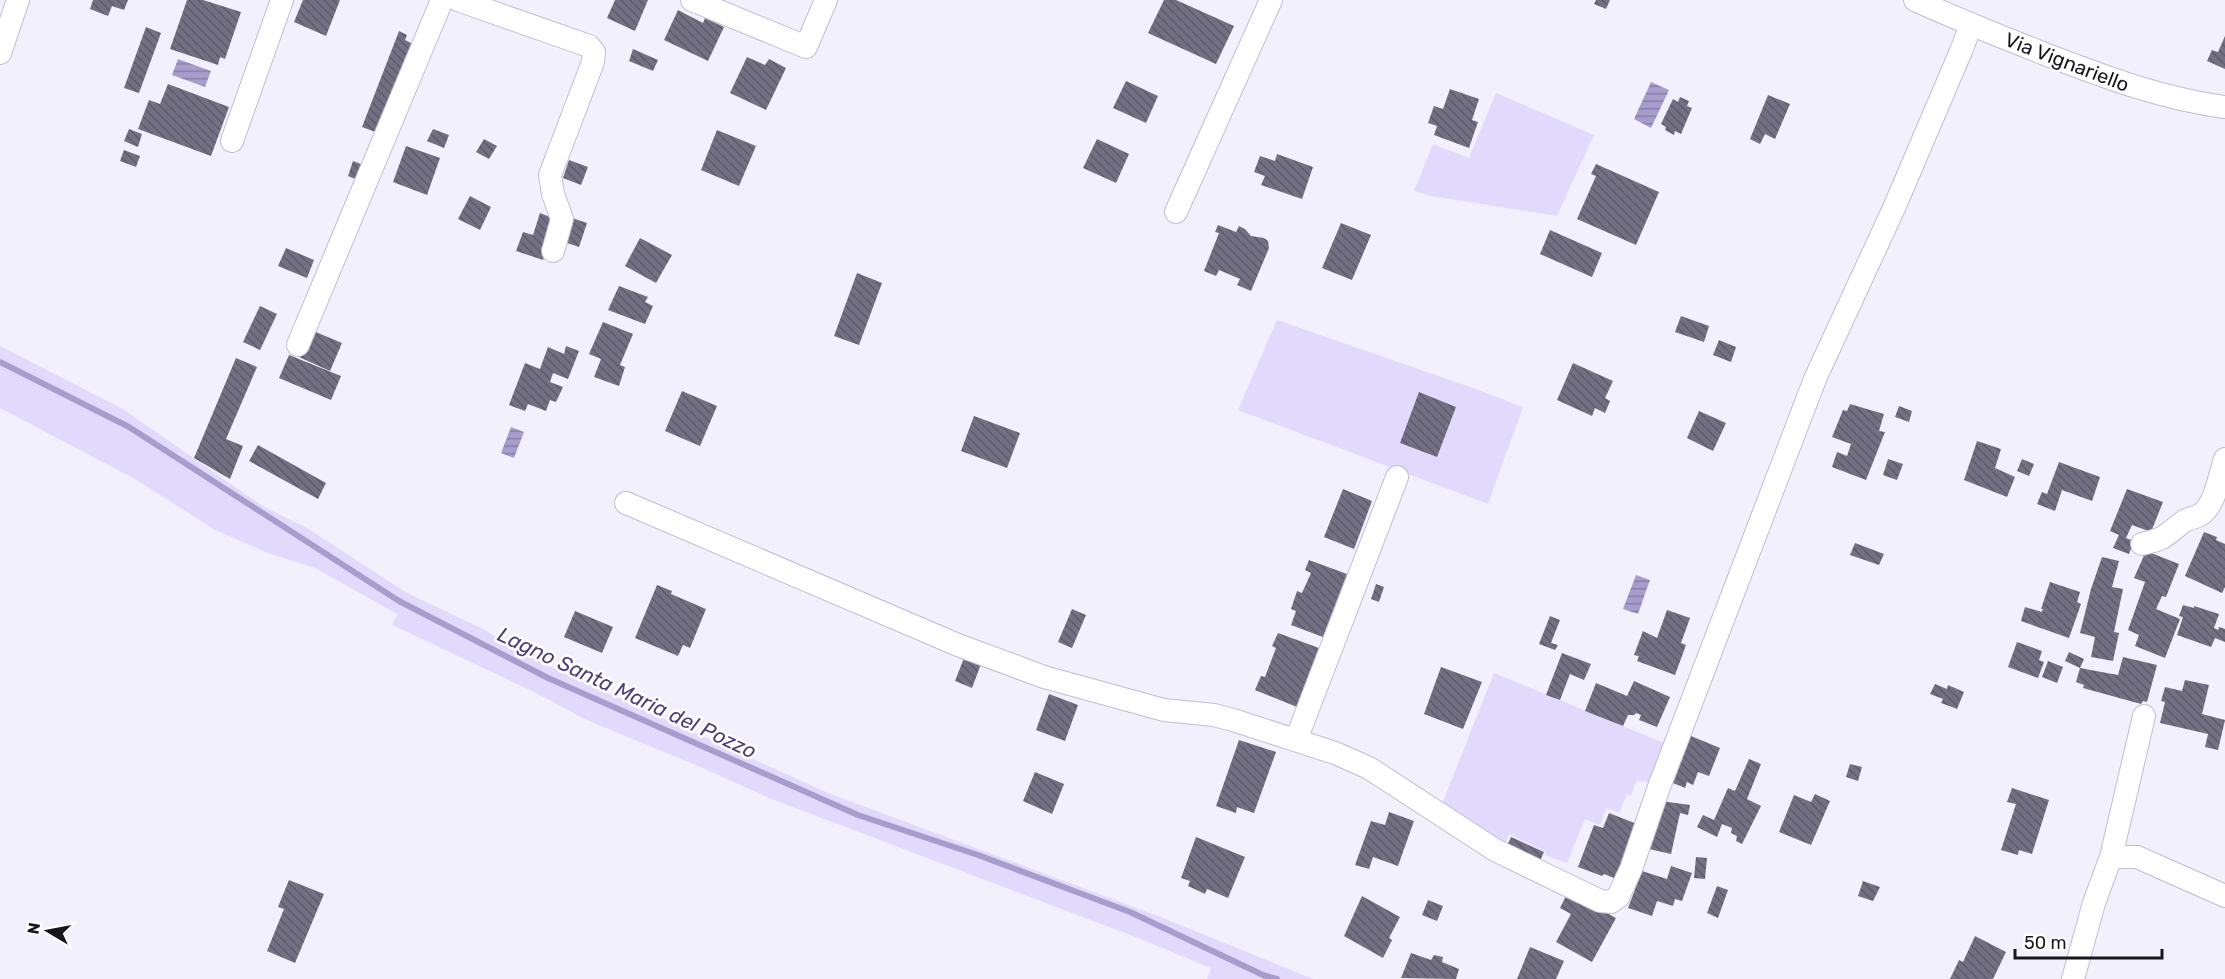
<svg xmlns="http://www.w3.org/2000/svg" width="2225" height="979" font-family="Rubik,sans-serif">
<defs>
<pattern id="water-rules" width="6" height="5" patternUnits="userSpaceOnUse" patternTransform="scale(1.5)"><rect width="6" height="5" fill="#a79dcd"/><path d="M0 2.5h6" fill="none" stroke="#877fa6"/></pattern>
<pattern id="building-back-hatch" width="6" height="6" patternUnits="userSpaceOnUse" patternTransform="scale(1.5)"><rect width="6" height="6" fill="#747083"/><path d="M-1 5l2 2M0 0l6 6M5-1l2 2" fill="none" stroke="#5e5b6b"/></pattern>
</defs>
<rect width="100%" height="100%" fill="#f2f0fc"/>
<path fill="#e1dafd" d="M1496,93L1594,135L1557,216L1431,196L1414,191L1433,144L1469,158Z
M1277,320L1476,389L1523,407L1488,504L1238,410Z
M0,346L123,409L264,507L307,528L407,593L481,628L546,665L828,793L1158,916L1313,979H1207L1211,968L1133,936L769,798L705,769L589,721L530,690L392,625L397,614L315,568L268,553L215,530L135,479L0,408Z
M1494,673L1669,745L1654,784L1637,780L1631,796L1627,794L1619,813L1606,808L1600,825L1585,819L1567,863L1545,855L1546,852L1509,834L1504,846L1440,809Z"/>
<path fill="url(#water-rules)" d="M178,59L211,71L205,87L172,75Z
M1651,82L1669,90L1651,128L1634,119Z
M511,427L524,432L514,458L501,453Z
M1636,575L1650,580L1638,614L1623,609Z"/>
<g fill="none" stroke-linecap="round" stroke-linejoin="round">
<path stroke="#a79dcd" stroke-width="6" d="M0,362L129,427L399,601L548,678L858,815L978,855L1130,912L1263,975L1277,979"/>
</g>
<path fill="url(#building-back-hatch)" d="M93,0H128L124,10L112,6L108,16L90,9Z
M187,0H203L241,12L225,59L220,57L218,65L170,49Z
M303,0H340L326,36L294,22Z
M615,0H648L635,31L607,18Z
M1164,0H1176L1234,26L1216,64L1148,33Z
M1596,0H1610L1606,9L1594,4Z
M678,10L703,23L705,18L724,27L708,61L664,40Z
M146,27L161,33L139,93L124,88Z
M399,31L407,35L405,40L413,44L378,133L362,127Z
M2225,36V69L2207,61L2212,50L2218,52Z
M633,49L658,60L653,71L629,61Z
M747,57L765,65L769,59L786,68L766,110L730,93Z
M1126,81L1158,96L1146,123L1113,108Z
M168,84L229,107L211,156L138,129L149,100L160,104Z
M1450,89L1479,99L1472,120L1478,122L1469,148L1434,135L1437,126L1428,123L1434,106L1443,109Z
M1768,95L1790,104L1775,139L1765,134L1760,144L1750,139Z
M1680,97L1689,101L1687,106L1692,108L1681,134L1675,131L1674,135L1665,130L1666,127L1661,124L1673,99L1678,102Z
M129,129L142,134L138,147L124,141Z
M433,129L449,135L444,148L427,141Z
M717,130L756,146L739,186L701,170Z
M484,139L497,146L489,159L476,152Z
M1097,139L1129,154L1116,183L1083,168Z
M406,146L440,158L427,195L393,182Z
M124,150L140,156L136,167L120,161Z
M1277,154L1313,167L1302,199L1261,185L1265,176L1254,172L1260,156L1275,161Z
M569,160L588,167L581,185L563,178Z
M353,161L366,166L360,181L348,176Z
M1596,164L1659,192L1636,245L1577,219L1596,176L1591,174Z
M470,196L491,207L480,230L458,219Z
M540,213L555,219L543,260L516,251L523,232L533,235Z
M569,217L587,223L579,247L561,241Z
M1341,223L1371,235L1352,280L1322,268Z
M1218,225L1236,232L1239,226L1245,229L1251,236L1264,238L1268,241L1269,248L1251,291L1237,285L1240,279L1219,270L1216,276L1204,271L1219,233L1215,232Z
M1550,230L1602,253L1592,277L1540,254Z
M640,238L672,255L656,283L625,266Z
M286,248L314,260L307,278L278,266Z
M857,273L882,283L859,345L834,336Z
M619,286L648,297L645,302L653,306L645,324L608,310Z
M260,306L277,314L260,350L243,342Z
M1681,316L1709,326L1704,342L1675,332Z
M603,322L633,334L620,365L625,367L619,386L594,377L601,359L589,354Z
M311,330L342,343L330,371L299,357Z
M1719,340L1736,347L1731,362L1713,355Z
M566,346L579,351L568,379L553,373L550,382L563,387L556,402L550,400L546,411L528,404L525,411L509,405L525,363L540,369L548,347L564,354Z
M289,355L341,376L331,400L279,378Z
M236,358L257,367L226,439L243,446L230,479L194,458Z
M1573,363L1613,381L1605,398L1610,401L1605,413L1595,408L1592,416L1557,400Z
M682,391L717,406L700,446L665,431Z
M1419,392L1456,407L1437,457L1400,443Z
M1850,404L1884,414L1879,431L1885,432L1866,480L1832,467L1837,452L1847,456L1851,444L1832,437L1843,410L1847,411Z
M1899,406L1912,411L1909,422L1895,417Z
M1699,411L1726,423L1713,451L1687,438Z
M974,416L1020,433L1007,468L961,451Z
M1977,441L2001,449L1995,468L2015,477L2007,497L1964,480Z
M258,445L326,483L318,499L249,461Z
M1888,459L1903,464L1897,480L1883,475Z
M2022,459L2034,464L2029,476L2017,471Z
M2059,462L2100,477L2092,501L2062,490L2055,511L2037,504L2042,492L2047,494Z
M1343,489L1372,501L1354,549L1324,537Z
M2127,489L2163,502L2151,532L2132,525L2126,538L2134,541L2129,554L2113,548L2119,535L2110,531Z
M2204,532L2217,537L2216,540L2225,544V587L2222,593L2185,576Z
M1855,543L1884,554L1879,565L1850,555Z
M2146,551L2179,564L2166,597L2162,596L2156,609L2180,619L2165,658L2135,646L2139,635L2128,630L2145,582L2134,578Z
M2102,557L2119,561L2112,587L2123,589L2114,632L2119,633L2113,661L2091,657L2095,637L2080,633L2091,589Z
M1309,560L1347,574L1323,637L1291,625L1296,611L1291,609L1297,591L1302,593L1311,573L1305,570Z
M2050,582L2080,592L2077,602L2081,604L2069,638L2021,621L2025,607L2042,612L2043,609H2041Z
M1376,584L1384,587L1379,602L1371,599Z
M657,585L672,591L671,594L706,609L690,648L683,645L678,656L635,638Z
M2183,605L2194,608V606L2219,614L2214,628L2218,630L2219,627L2225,629V642L2215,638L2211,647L2177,635L2183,617L2179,616Z
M1072,609L1086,615L1072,648L1058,642Z
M1667,610L1690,618L1681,643L1686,645L1675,675L1637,661L1639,656L1634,655L1643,631L1657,638Z
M575,611L613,627L602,653L564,637Z
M1550,616L1560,620L1551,643L1558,645L1555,650L1539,644Z
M1278,633L1319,648L1297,707L1255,690L1261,676L1265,677L1276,648L1272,646Z
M2017,642L2042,651L2039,660L2044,662L2038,678L2008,667Z
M2069,652L2084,659L2080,668L2065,661Z
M1562,653L1591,664L1584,680L1570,674L1560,700L1546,695Z
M2123,657L2157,665L2147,702L2143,701L2141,704L2083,688L2084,685L2076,682L2080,668L2118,675Z
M964,658L981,664L972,688L955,681Z
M2048,661L2063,667L2057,683L2042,677Z
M1441,667L1482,682L1463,729L1424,714Z
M2185,680L2209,685L2202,714L2225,720L2218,750L2205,747L2208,734L2160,723L2165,702L2161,701L2165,687L2182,691Z
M1634,681L1670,697L1657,727L1639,720L1641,715L1636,713L1634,715H1628L1623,726L1585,711L1596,683L1627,696Z
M1935,684L1947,689L1948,685L1964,692L1957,709L1941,703L1943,699L1930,694Z
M1049,694L1078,705L1065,741L1036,730Z
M1691,736L1720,748L1709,776L1698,772L1693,785L1687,782L1685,788L1673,783Z
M1239,740L1276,752L1254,813L1237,807L1236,813L1216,806Z
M1749,759L1761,764L1747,799L1761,806L1742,844L1736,841L1737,836L1731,833L1732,828L1722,824L1717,837L1697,827L1703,815L1714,820L1728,788L1735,791Z
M1850,764L1862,767L1858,781L1846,777Z
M1035,772L1064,784L1052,814L1023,801Z
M2012,788L2049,800L2032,854L2019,850L2018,855L2001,850L2016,804L2007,802Z
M1815,794L1830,801L1811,845L1779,832L1794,795L1811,802Z
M1661,801L1690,805L1688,815L1680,813L1671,854L1649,849Z
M1389,812L1414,821L1398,866L1373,857L1369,869L1355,865L1371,821L1385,825Z
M1609,813L1642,826L1619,880L1604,874L1602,876L1578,867L1594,825L1603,828Z
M1196,837L1245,857L1228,898L1207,889L1205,894L1188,886L1190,881L1181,878Z
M1511,837L1544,852L1539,863L1506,848Z
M1696,857L1707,858L1705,879L1694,878Z
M1671,866L1692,873L1682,901L1675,899L1673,906L1657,901L1652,916L1628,908L1642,871L1667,879Z
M289,880L324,894L295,963L267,951L284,909L278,907Z
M1863,881L1880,887L1873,901L1858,896Z
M1717,886L1728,890L1718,918L1707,913Z
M1568,892L1616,918L1592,962L1556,942L1571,914L1560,908Z
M1362,896L1400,917L1389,938L1392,940L1383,958L1344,936Z
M1428,900L1443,906L1437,921L1422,915Z
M1975,936L2006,952L1993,979H1950L1959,960L1963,962Z
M1530,947L1564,961L1556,979H1517Z
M1411,953L1431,960L1434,955L1443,957L1442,962L1459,969L1456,979L1401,978Z"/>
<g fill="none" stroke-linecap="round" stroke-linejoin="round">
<g stroke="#c1bdd1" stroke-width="24">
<path id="minor" d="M458,0L589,46L594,52L593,62L550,175L553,194L562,219L553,251
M692,0L806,47L826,0
M1915,0C1959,20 2004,38 2050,56C2107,78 2164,99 2225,107
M0,53L18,0
M232,141L282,0
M1176,212L1271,0
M298,345L442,0
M626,503L958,645L1044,677L1164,710L1214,715L1233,720L1335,753L1369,768L1495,850L1600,901L1611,902L1618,897L1631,869L1659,787L1815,379L1894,208L1961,51L1971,25
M2142,544C2167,538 2163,537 2183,522C2188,518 2195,518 2200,515C2216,505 2219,475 2225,459
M1296,740L1397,477
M2111,857H2137L2225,896
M2073,979L2094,903L2111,857L2144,716"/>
</g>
<use href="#minor" stroke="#fff" stroke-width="22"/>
</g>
<g text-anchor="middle" stroke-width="5" stroke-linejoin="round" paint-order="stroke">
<g font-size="20" fill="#18161d" stroke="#fff">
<text transform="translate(2067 62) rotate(21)" y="7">Via Vignariello</text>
</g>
<g font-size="21" font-style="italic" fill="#4f3e7b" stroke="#fff">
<text transform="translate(627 693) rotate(25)" y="7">Lagno Santa Maria del Pozzo</text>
</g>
</g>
<g transform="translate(48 931) rotate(280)" stroke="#ffffff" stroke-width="4.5" paint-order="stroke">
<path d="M0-4.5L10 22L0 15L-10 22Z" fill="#18161d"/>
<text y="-9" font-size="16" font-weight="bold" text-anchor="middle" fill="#18161d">N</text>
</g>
<path d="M2015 949v9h147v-9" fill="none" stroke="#18161d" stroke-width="3"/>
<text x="2024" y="949" font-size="18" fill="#18161d" stroke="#ffffff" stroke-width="4.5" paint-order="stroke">50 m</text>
</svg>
